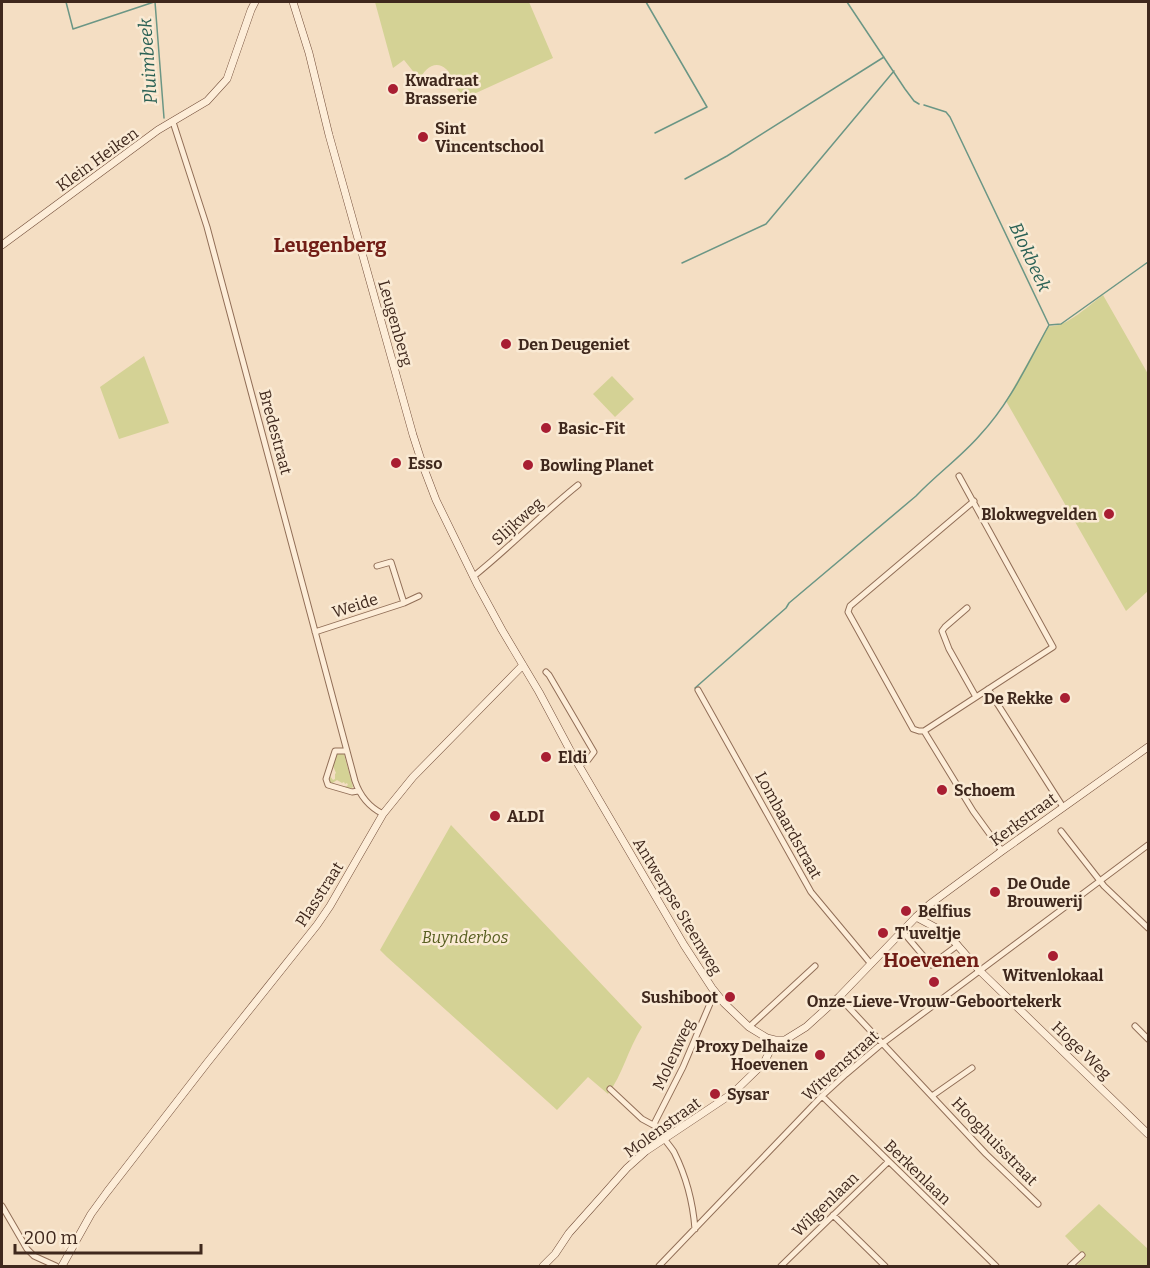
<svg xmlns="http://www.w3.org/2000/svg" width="1150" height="1268" font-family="Bitter,serif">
<rect width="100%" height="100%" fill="#f4dec3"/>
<path fill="#d4d295" d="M375,2H529L553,58L465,98C461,93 454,87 452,82C450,77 451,73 446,69C436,59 423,69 420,80L404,60L393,68Z
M1103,295L1148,374V591L1126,611L1006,401L1048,326C1065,329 1089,305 1103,295Z
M144,356L169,423L119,439L100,387Z
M612,376L634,399L615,417L593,394Z
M339,753L344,754L353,787L350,789L345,787L348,785L347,783L345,784L344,782L342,783L337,780L331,784L329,780L330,776L333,780L335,779V774L336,773L333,766L336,755Z
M451,825L642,1027C628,1049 623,1074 608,1094L588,1077L557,1110L387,957L380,950Z
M1099,1204L1148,1249V1266H1076L1085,1257L1065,1236Z"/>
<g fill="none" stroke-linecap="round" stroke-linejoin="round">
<path stroke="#6b9685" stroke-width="1.5" d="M66,2L73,29L154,2
M155,2L164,118
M646,2L707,107L655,133
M847,2L905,89L914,101L919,104
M924,105L946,112L950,117L1049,325L1061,324L1148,262
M685,179L727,156L884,57
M682,263L766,224L894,71
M695,688L786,608L789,603L916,496C937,474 961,457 980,435C1010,403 1028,363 1049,325"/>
<g stroke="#916e57" stroke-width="7">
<path id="street" d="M173,122L207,227L355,781C360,796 369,807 383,814
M974,501L850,606L848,612L913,729L919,731H924L973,811L1002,851
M377,566L391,562L404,603
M474,576C510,547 542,514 578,485
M967,608L945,627L942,631L949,649L976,697
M315,632L404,603L419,596
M546,672L549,675L594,752L588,760L579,765
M988,689L1063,807
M698,690L811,892L871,964
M924,731L1053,647L959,476
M347,751H335L326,779L328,785L352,792L358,791
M1061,831L1104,886L1148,928
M903,932L931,965L958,945
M839,997L986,1154L1038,1204
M1135,1026L1148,1039
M749,1027L815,966
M610,1089L642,1119L655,1126
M822,1096L996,1266
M932,1096L972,1068
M2,1206L27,1249L34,1256L56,1266
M833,1215L885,1266
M695,1229C693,1203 686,1176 674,1152C668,1143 660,1135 655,1126V1122L683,1067L712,999L716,993
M659,1266L822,1096L846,1074L879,1046L1148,845
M781,1266L888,1162
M1070,1266L1082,1255"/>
</g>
<g stroke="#734e3a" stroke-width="8">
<path id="secondary" d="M293,2L309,53L329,135L413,435L423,466L436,500L477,584L502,630L539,692L571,752L684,945L712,988L724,1003L749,1027L767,1038L775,1040H785L806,1027L839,997L916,917L930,904L1002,851L1148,747
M2,245L158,130L207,101L227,79L251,10L255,2
M916,917L944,932L952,939L980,971L1148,1134
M62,1266L91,1214L107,1192L207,1063L317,925L330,906L383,814L413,777L523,665
M543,1266L555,1254L569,1233L627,1168L646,1151L733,1093L764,1063L775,1040"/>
</g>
<use href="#street" stroke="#fdedd8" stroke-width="5"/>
<use href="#secondary" stroke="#fdedd8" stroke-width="7"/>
</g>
<g fill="#a81e32" stroke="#faead4" stroke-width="2">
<circle cx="393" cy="89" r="6"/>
<circle cx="423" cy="137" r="6"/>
<circle cx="506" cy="344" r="6"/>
<circle cx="546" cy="428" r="6"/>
<circle cx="396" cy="463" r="6"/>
<circle cx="528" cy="465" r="6"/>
<circle cx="1109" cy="514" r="6"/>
<circle cx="1065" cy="698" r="6"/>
<circle cx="546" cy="757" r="6"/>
<circle cx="942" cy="790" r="6"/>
<circle cx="495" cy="816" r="6"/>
<circle cx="995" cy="892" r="6"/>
<circle cx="906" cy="911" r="6"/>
<circle cx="883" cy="933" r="6"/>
<circle cx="1053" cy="956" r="6"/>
<circle cx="934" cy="982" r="6"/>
<circle cx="730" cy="997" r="6"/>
<circle cx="820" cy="1055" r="6"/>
<circle cx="715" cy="1094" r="6"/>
</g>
<g text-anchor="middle" stroke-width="5" stroke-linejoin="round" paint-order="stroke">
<g font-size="16" font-weight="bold" fill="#3f281d" stroke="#faead4" text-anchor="start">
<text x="405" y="86">Kwadraat<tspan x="405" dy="18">Brasserie</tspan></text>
<text x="435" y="134">Sint<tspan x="435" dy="18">Vincentschool</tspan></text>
<text x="518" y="350">Den Deugeniet</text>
<text x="558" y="434">Basic-Fit</text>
<text x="408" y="469">Esso</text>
<text x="540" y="471">Bowling Planet</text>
<text x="1097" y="520" text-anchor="end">Blokwegvelden</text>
<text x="1053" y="704" text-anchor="end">De Rekke</text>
<text x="558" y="763">Eldi</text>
<text x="954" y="796">Schoem</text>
<text x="507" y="822">ALDI</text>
<text x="1007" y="889">De Oude<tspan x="1007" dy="18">Brouwerij</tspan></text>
<text x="918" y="917">Belfius</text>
<text x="895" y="939">T'uveltje</text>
<text x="1053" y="981" text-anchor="middle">Witvenlokaal</text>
<text x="718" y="1003" text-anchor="end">Sushiboot</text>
<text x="934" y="1007" text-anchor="middle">Onze-Lieve-Vrouw-Geboortekerk</text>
<text x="808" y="1052" text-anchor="end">Proxy Delhaize<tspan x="808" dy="18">Hoevenen</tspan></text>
<text x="727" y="1100">Sysar</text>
</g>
<g font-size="16" fill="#3f281d" stroke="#faead4">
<text transform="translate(97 159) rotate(-36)" y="6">Klein Heiken</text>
<text transform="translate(396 323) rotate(74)" y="6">Leugenberg</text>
<text transform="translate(276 432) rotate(75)" y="6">Bredestraat</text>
<text transform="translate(517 521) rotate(-42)" y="6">Slijkweg</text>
<text transform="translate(355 605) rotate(-18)" y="6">Weide</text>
<text transform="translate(1023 819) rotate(-36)" y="6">Kerkstraat</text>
<text transform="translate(789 825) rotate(61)" y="6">Lombaardstraat</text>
<text transform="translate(319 894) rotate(-57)" y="6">Plasstraat</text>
<text transform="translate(678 906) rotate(59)" y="6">Antwerpse Steenweg</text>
<text transform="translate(1082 1050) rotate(44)" y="6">Hoge Weg</text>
<text transform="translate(673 1054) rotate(-65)" y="6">Molenweg</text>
<text transform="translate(840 1065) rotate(-42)" y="6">Witvenstraat</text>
<text transform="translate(662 1127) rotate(-36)" y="6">Molenstraat</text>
<text transform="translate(995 1141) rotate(46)" y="6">Hooghuisstraat</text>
<text transform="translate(918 1172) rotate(44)" y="6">Berkenlaan</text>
<text transform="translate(825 1204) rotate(-44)" y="6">Wilgenlaan</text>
</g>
<g font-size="16" font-style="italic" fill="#575e20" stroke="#faead4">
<text x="465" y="943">Buynderbos</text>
</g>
<g font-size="18" font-style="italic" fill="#2a6155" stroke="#faead4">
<text transform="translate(148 61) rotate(-94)" y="6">Pluimbeek</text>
<text transform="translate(1030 257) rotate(65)" y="6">Blokbeek</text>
</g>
<g font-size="20" font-weight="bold" fill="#711d16" stroke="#faead4">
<text x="330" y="252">Leugenberg</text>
<text x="931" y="967">Hoevenen</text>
</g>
</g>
<rect width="1150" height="1268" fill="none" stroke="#3f281d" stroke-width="6"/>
<path d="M15 1244v9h186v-9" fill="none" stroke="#3f281d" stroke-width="3"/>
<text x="24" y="1244" font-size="18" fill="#3f281d" stroke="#faead4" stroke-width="4.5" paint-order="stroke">200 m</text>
</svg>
